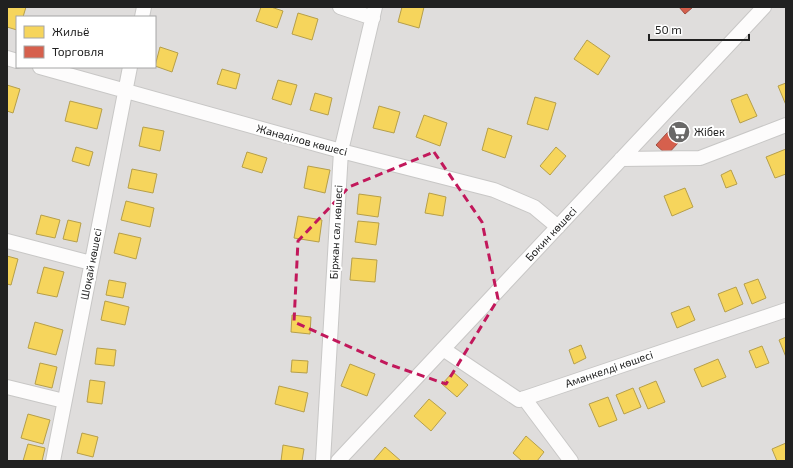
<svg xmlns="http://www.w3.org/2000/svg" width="793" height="468" font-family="'Exo 2',sans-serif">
<rect width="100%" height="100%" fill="#f0edea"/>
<path fill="#dfdddc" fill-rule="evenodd" d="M7,7H786V461H7ZM17,17H155V67H17Z"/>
<path fill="#f6d55c" stroke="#b69f4a" d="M7,7H26L23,17H17V30L7,27Z
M261,7H271L283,11L277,28L256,21Z
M402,7H424L419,28L398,22Z
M298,13L318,19L312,40L292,34Z
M587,40L610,56L598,75L574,59Z
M160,47L178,53L172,72L155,66Z
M222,69L240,74L236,89L217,84Z
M278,80L297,85L291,105L272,99Z
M786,83V105L778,86Z
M7,85L20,89L13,113L7,111Z
M315,93L332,98L328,115L310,110Z
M747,94L757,116L740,123L731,100Z
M535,97L556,103L548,130L527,124Z
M70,101L102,109L97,129L65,121Z
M379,106L400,112L394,133L373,128Z
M424,115L447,123L440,146L416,137Z
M143,127L164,131L160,151L139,146Z
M488,128L512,136L505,158L482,150Z
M76,147L93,152L89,166L72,161Z
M556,147L566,156L550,175L540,166Z
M786,149V174L775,178L766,157Z
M247,152L267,158L262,173L242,167Z
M308,166L330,170L325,193L304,188Z
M132,169L157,174L153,193L128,188Z
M731,170L737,184L726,188L721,175Z
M685,188L693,207L672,216L664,196Z
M429,193L446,197L443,216L425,213Z
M359,194L381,197L378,217L357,214Z
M126,201L154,208L150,227L121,220Z
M41,215L60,220L55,238L36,234Z
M298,216L322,220L319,242L294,238Z
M68,220L81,223L77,242L63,239Z
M358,221L379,223L376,245L355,242Z
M119,233L141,238L136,259L114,253Z
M7,256L18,259L11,285L7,284Z
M352,258L377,260L375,282L350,280Z
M44,267L64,272L57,297L37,293Z
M758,279L766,298L752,304L744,284Z
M109,280L126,283L123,298L106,295Z
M736,287L743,304L725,312L718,294Z
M105,301L129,307L125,325L101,320Z
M689,306L695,320L677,328L671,313Z
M292,315L311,317L310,334L291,332Z
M35,322L63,330L56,355L28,348Z
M786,337V357L779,340Z
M581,345L586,358L574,364L569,350Z
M762,346L769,363L756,368L749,351Z
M97,348L116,350L114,366L95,364Z
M718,359L726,377L702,387L694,369Z
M292,360L308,361L307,373L291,372Z
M40,363L57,367L52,388L35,384Z
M350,364L375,374L367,396L341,386Z
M453,372L468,385L457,397L442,384Z
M90,380L105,382L102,404L87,402Z
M656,381L665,402L648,409L639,388Z
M279,386L308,393L304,412L275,404Z
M633,388L641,407L624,414L616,395Z
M608,397L617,420L599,427L589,404Z
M429,399L446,413L431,431L414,416Z
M28,414L50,420L43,444L21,438Z
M82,433L98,437L93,457L77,453Z
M526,436L544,452L537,461H522L513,453Z
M786,443V461H777L772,449Z
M28,444L45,448L42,461H23Z
M283,445L304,449L302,461H281Z
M385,447L401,461H373Z"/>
<path fill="#d6604d" stroke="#a04d40" d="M679,7H693L685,14Z
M678,121L689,131L667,155L656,145Z"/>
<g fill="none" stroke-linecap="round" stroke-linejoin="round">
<g stroke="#c8c7c6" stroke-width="16">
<path id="minor" d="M340,7L373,18
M142,17L144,7
M7,58L17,61
M40,67L341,151L494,190L534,207L558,227
M621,159L700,158L786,125
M7,241L91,263
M443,349L519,400L786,310
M7,387L64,401
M524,398L571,461
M53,461L130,67
M323,461L341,151L375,7
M338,461L764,7"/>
</g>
<use href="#minor" stroke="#fdfcfc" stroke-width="14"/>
</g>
<path fill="none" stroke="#c2185b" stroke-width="3" stroke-dasharray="8 5" stroke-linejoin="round" d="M434,152L482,222L498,299L446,384L388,364L294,322L298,241L349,187Z"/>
<defs>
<g id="supermarket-disc" transform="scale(1.15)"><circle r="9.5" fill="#696867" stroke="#fff"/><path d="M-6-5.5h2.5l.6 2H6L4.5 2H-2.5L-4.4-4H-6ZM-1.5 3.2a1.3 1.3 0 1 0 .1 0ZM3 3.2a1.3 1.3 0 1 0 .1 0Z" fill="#fff"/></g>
</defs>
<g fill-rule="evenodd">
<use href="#supermarket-disc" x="679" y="132"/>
</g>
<g text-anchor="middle" stroke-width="4" stroke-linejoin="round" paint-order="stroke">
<g font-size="11" fill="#212121" stroke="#fff" text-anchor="start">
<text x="694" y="136">Жібек</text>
</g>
<g font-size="11" fill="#212121" stroke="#fff">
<text transform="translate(302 140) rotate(15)" y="4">Жанәділов көшесі</text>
<text transform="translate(336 232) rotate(-87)" y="4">Біржан сал көшесі</text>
<text transform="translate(551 234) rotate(-47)" y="4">Бокин көшесі</text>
<text transform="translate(91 264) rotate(-79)" y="4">Шоқай көшесі</text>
<text transform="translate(609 369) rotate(-19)" y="4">Аманкелді көшесі</text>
</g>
</g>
<rect width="793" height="468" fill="none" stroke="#212121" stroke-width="16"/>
<rect x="16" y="16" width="140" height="52" fill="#ffffff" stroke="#a6a6a6"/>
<rect x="24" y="26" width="20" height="12" fill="#f6d55c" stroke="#a6a6a6"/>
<text x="52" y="36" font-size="12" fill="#212121">Жильё</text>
<rect x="24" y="46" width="20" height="12" fill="#d6604d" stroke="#a6a6a6"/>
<text x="52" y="56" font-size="12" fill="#212121">Торговля</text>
<path d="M649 34v6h100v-6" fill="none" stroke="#212121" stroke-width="2"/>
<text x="655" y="34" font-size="12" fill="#212121" stroke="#ffffff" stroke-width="3" paint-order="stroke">50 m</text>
</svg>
